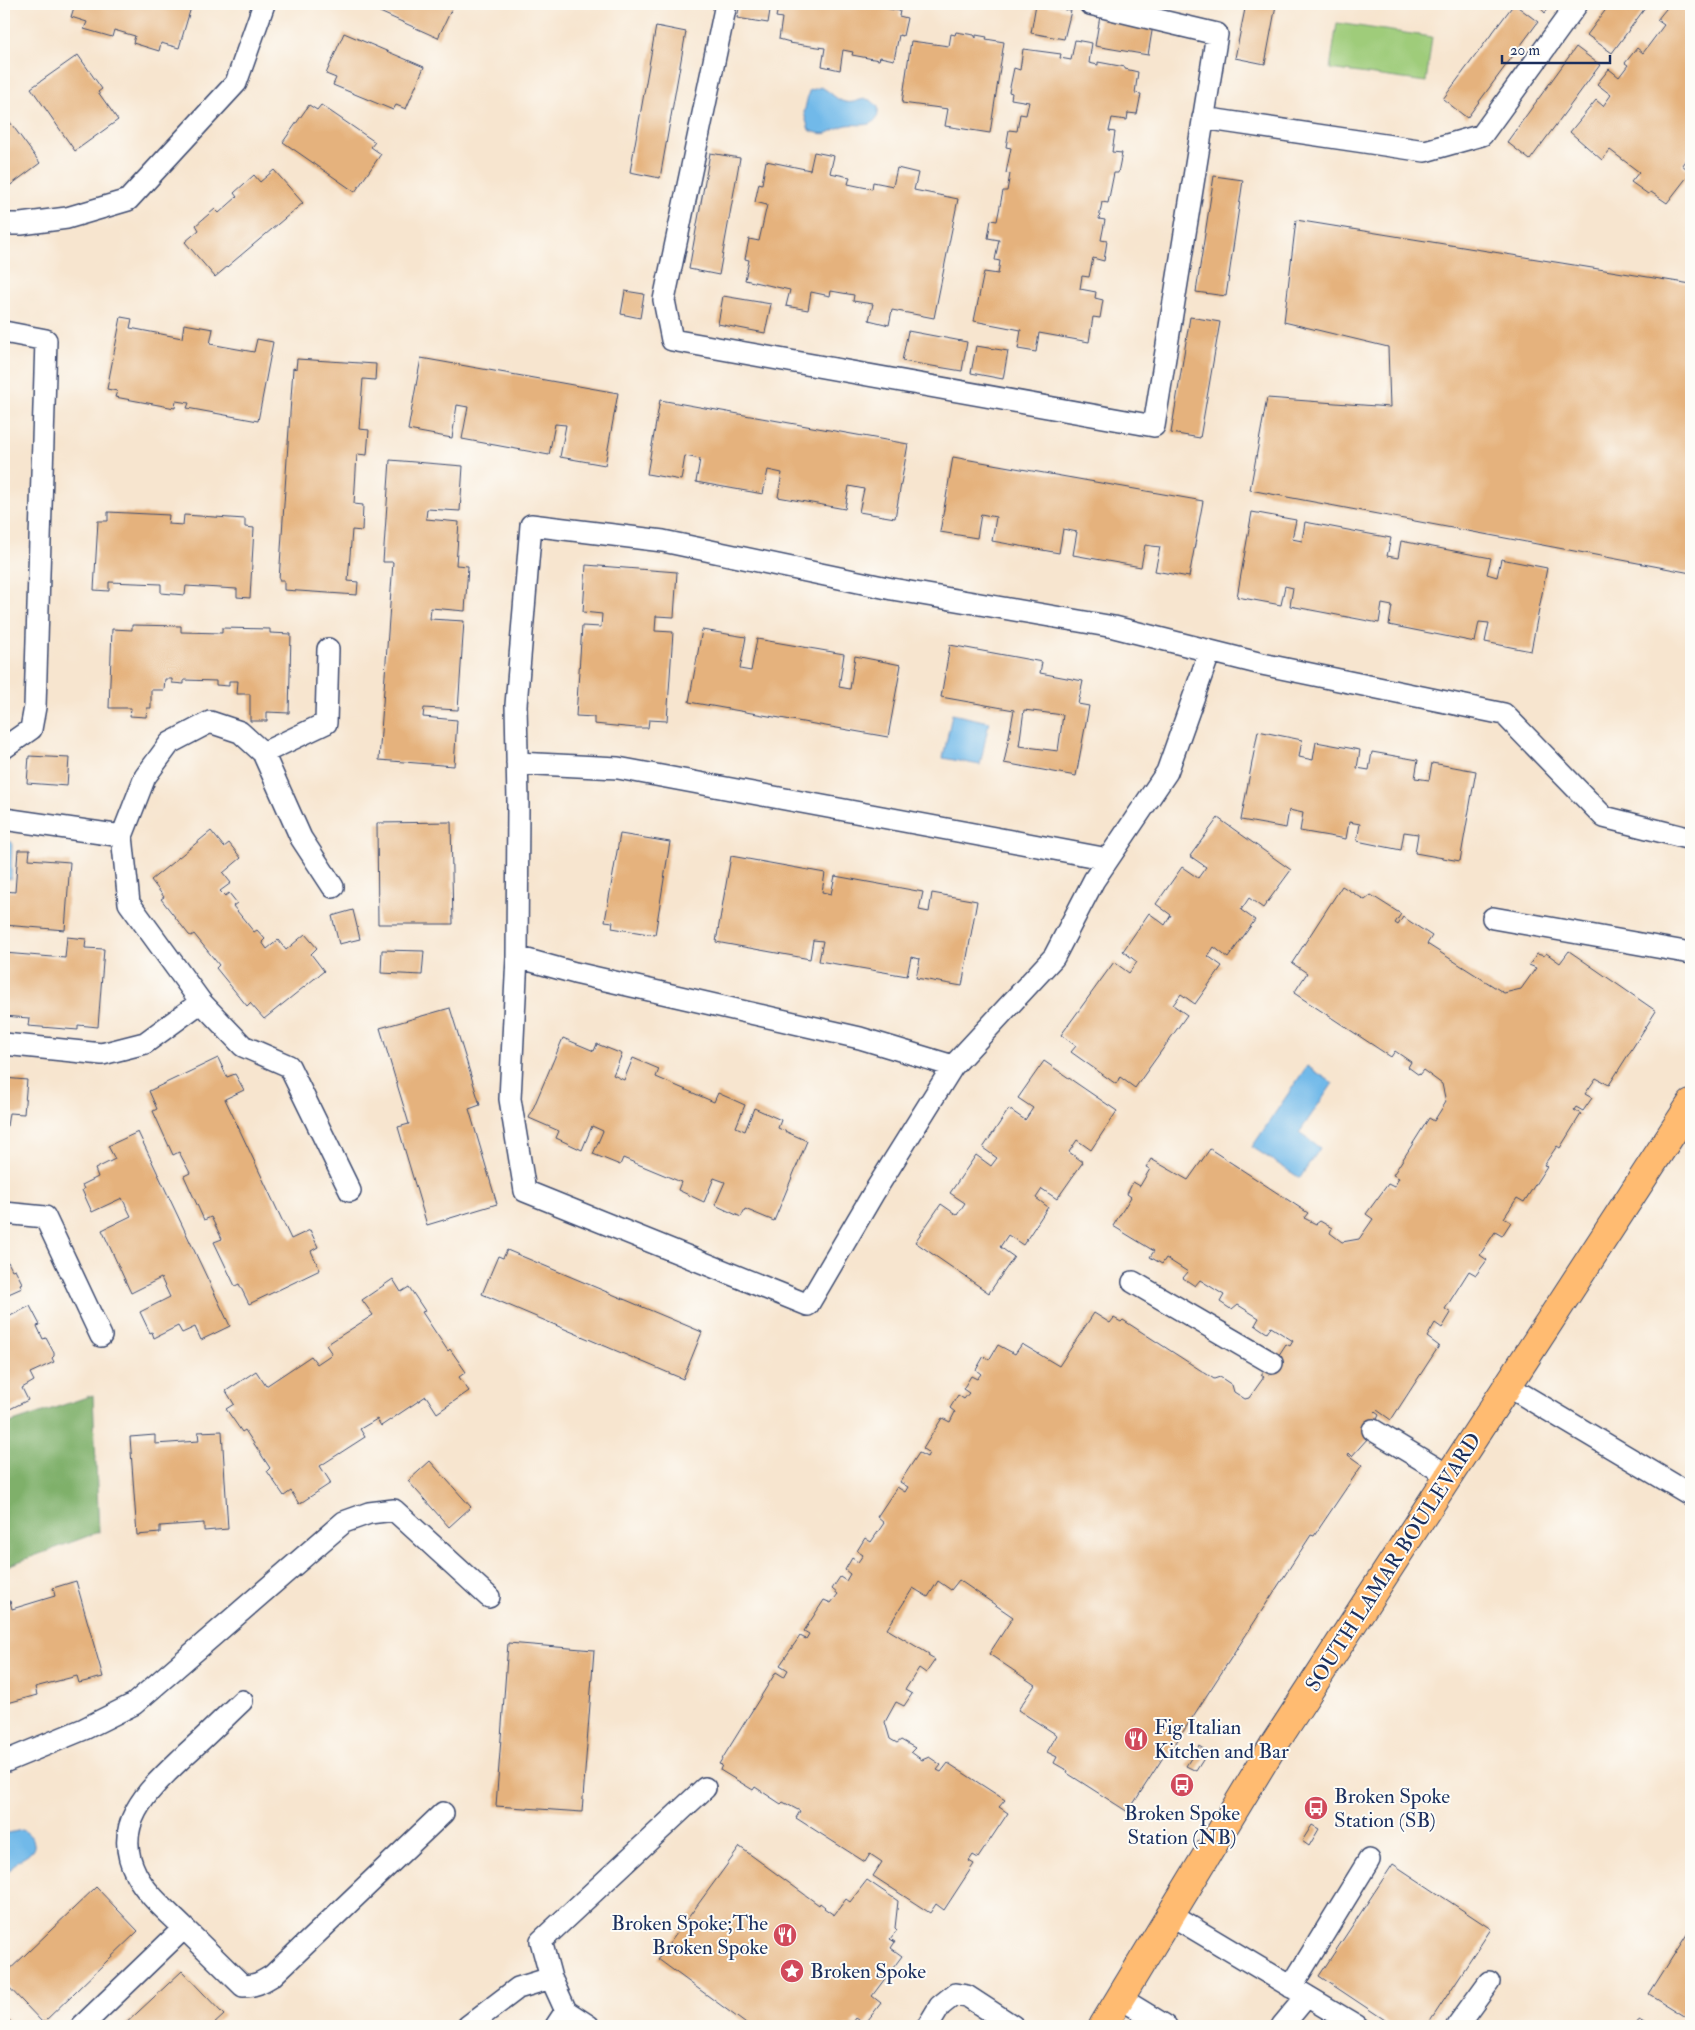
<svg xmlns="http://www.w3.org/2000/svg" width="1695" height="2030" font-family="'IM FELL Double Pica',serif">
<rect width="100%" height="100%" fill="#fdfcf7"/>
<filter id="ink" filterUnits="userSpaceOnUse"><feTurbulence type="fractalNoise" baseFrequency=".02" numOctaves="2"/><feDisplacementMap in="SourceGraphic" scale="10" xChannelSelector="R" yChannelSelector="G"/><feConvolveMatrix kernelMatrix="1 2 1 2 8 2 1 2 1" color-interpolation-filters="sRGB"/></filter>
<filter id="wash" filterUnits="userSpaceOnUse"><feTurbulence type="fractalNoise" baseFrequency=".0096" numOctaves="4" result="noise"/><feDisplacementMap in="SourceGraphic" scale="20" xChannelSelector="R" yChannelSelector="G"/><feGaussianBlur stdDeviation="1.12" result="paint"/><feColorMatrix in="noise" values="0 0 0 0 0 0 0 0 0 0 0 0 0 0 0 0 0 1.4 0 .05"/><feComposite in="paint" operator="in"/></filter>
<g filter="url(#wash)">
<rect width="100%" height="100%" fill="#f7e5cf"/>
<path fill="#9fcc7a" stroke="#5d7e6c" d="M1337,23L1432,37L1426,82L1330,69Z"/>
<path fill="#7fb06a" stroke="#4d7064" d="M93,1395L99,1532L4,1567V1425Z"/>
<path fill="#71b9e9" stroke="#4674a4" d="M821,87C830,91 836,100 845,102C859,105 865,91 878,107C880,131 860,123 847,125C829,129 830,139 809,130L804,113L809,91Z
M952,714L989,722L980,765L943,758Z
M4,842H12L11,879L4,878Z
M1307,1066L1333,1083L1299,1133L1320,1148L1300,1178L1252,1147Z
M22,1830C30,1833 39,1844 31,1852C28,1856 22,1858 18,1861C13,1866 9,1871 4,1876V1834Z"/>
<g id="blocks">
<path fill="#e5b27d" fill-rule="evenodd" d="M75,4H192L179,48L161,43L159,51L133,43L135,36L114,30L112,37L84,29L87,22L71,17Z
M362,4H454L438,38Z
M740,4H771L768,23L737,18Z
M779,4H885L884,8L900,11L899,16L907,18L903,36L899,35L894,60L880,57L879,60L852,55L853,52L843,50L840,70L822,66L825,48L789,43L790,42L779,39L782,18L776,17Z
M1036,4L1071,11L1064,39L1031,33Z
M1246,4L1276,5L1265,64L1235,58Z
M1514,4L1538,22L1467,118L1443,99Z
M1537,4H1551L1545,13Z
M1610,4H1648L1612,53L1587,35Z
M1670,4H1691V152L1682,165L1691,172L1667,203L1651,192L1648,194L1631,182L1639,172L1610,150L1602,160L1570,132L1596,100L1603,106L1611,95L1597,84L1609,69L1619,77L1628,65L1625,63L1637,48L1643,53L1664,25L1657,20Z
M1100,16L1153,25L1148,55L1095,46Z
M656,26L686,32L660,178L630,172Z
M956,32L974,35L976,38V35L987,37L986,39L1004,42L990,133L945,126L948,109L902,103L911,41L949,46L951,34L955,35Z
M344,33L424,67L406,109L396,105L393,110L333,85L336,78L326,74Z
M1075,40L1092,43L1089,63L1098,65V62L1125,67V69L1138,72L1135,93L1141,94L1137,114L1128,113L1127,120L1112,118L1109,131L1115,132L1112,152L1122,153L1118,173H1114L1108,203L1102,202L1099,219L1105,220L1101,240L1107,241L1104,261L1093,258L1089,277L1082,276L1080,289L1096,292L1095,298L1103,300L1100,318L1093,317L1089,342L1039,333L1036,352L1018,349L1021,330L974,321L984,272L998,274L1000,261L995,260L999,240L988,238L991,220L997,221L1003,191H1007L1010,174L1006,173L1011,148L1006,147L1009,130L1017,131L1020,114L1026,115L1029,102L1011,99L1012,93L1009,92L1014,68L1020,70L1023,49L1061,54L1060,58L1071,60Z
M1576,47L1600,65L1530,160L1507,142Z
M78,55L102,89L98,92L118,120L75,151L31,88Z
M309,105L317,110L321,105L375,142L371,147L381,154L355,192L283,142Z
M4,114L40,163L4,190Z
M814,152L834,156L830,173L850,177L848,184L872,189L873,182L893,186L897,168L918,173L914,190L958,199L934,318L892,310L889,325L869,320L873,304L853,301L854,295L831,291L830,296L811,292L808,310L786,306L790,290L745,280L749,260L745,259L749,239L759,241L767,205L755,202L759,183L762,184L766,161L810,170Z
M710,153L740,158L719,275L689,269Z
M274,170L303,203L215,277L185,242L199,230L196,225L215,209L219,213L237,197L234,193L254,175L260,182Z
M1214,176L1243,180L1226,296L1196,292Z
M1296,220L1691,284V573L1250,490L1267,398L1390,407L1388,347L1284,322Z
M625,291L644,294L640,318L621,314Z
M723,296L771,304L765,333L718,324Z
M121,317L132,319L130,328L182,338L184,324L213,329L210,344L254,352L257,339L273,342L258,421L187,408L189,403L176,401L175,408L115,397L117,391L107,389Z
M1190,317L1220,322L1200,438L1171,433Z
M908,331L967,342L962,371L902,361Z
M976,346L1008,351L1003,379L971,373Z
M421,358L618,393L605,465L560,457L566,425L555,424L549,455L462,439L468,407L457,405L452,438L408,430Z
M297,359L376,364L375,380L363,379L359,429L369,430L367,455L357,454L354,504L363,505L362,531L352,530L348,581L358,582L357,595L284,590V580H279L293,368L296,369Z
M660,400L908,444L895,518L859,512L864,489L849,486L845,509L778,497L782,473L768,470L763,494L696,482L700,459L685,456L681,480L647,474Z
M953,457L1203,501L1189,577L1155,571L1160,547L1152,546L1145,545L1141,567L1073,555L1077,532L1063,529L1059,553L992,541L996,517L981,514L977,538L940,532Z
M390,460L463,466L460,511L427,509L426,519L459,522L456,565L468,566L465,611L431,608L430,619L464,621L458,710L424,708L423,717L457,720L454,766L379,760L393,562H383Z
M108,512L169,515L168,524L183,525L184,515L245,519V527L254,528L250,598L237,597V589L186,586L185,595L161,593V584L109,582V591L94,590L98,521H108Z
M1252,512L1296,520L1292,539L1302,541L1305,522L1391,538L1387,556L1398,558L1401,541L1491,558L1487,574L1497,577L1501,559L1547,568L1531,651L1485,642L1489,623L1479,622L1475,642L1389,625L1392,606L1382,604L1379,623L1290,606L1293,588L1285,586L1281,605L1237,597Z
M586,565L677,572L674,617L656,616L655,631L673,632L667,721L649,720L648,728H636L594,724V717L576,716L582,626L601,627L602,614L583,612Z
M132,625L181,626V632L222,633V628L270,629V633L291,634L289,713L267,712V721H250V694H237L238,681H229V686L216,685V681L184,680V684L172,683V679H165L164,690H151V708H147L146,717L130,716L131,708H109L112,629L132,630Z
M702,630L746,637L740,669L751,671L757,639L844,654L839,687L850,689L855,656L901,665L888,737L689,702Z
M950,645L1042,662L1040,673L1083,681L1078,704L1089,706L1076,776L1004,763L1014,710L941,697ZM1024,710L1063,715L1058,751L1019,746Z
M1258,731L1302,740L1299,757L1313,760L1316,742L1360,750L1357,768L1369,770L1372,752L1418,760L1415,778L1429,780L1432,763L1476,771L1460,861L1415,853L1418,834L1404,832L1401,850L1357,841L1360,824L1349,822L1346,839L1300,831L1303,813L1289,810L1286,828L1241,820Z
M29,756L69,758L67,786L27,783Z
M1218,818L1291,870L1263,908L1249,898L1241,910L1255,920L1228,958L1214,947L1208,956L1222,966L1195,1004L1181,994L1173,1005L1187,1015L1135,1088L1120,1077L1116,1084L1071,1052L1076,1046L1061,1035L1114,962L1129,973L1137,962L1123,951L1149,913L1165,925L1171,915L1156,904L1182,867L1198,878L1206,867L1190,856Z
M451,822L453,924H378L377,823Z
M211,831L224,847L229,843L241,858L223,873L231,883L220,891L225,896L229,893L237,903L233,906L254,932L257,930L265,939L262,942L267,949L278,940L286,950L305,934L317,948L311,954L324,971L264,1019L250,1003L247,1006L216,968L219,965L194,934L191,936L189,935L161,899L164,897L151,880Z
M620,834L670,842L655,935L612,928L613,922L605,921Z
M18,850H30L29,859L70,862L65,930L4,925V891L15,892Z
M731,856L825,873L822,892L831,894L835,876L923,892L919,910L929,912L932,893L977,901L962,986L916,978L920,959L915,958L911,957L907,976L819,961L823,941L813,940L810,959L716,942Z
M1342,886L1365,900L1371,895L1401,914L1395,923L1398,925L1403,917L1432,936L1427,944L1504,993L1521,989L1536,968L1529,965L1537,954L1544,956L1546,953L1560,963L1569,951L1656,1011L1609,1085L1596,1078L1585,1094L1592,1098L1583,1111L1576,1107L1574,1110L1581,1114L1560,1148L1557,1146L1544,1165L1547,1166L1524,1202L1517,1198L1504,1218L1511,1222L1502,1236L1495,1232L1480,1255L1487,1260L1476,1275L1469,1271L1445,1309L1451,1313L1442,1328L1435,1323L1427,1337L1439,1346L1391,1420L1377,1410L1375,1412L1379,1415L1368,1438L1352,1456L1349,1453L1348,1455L1362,1465L1314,1536L1311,1535L1166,1758L1164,1756L1128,1812L1067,1773L1068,1771L1054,1763L1057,1757L1047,1752L1057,1735L1018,1710L1035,1685L989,1654L1013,1617L959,1580L951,1590L938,1581L928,1597L913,1588L887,1629L929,1654L928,1656L935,1660L926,1673L919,1668L905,1690L912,1694L904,1706L896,1702L885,1722L890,1739L897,1743L901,1740L915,1748L911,1752L922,1760L929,1757L941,1765L937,1770L941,1772L948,1763L1005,1800L999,1807L1008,1813L978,1858L973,1855L969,1861L974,1864L944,1910L936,1904L930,1913L873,1876L882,1862L870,1854L865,1862L796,1818L800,1811L783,1802L781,1804L755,1787L753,1790L720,1770L722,1765L719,1764L776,1672L784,1677L788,1670L780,1665L800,1636L806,1639L809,1634L804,1631L824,1600L831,1603L838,1594L832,1589L840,1577L846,1581L850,1574L845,1570L852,1558L858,1562L863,1555L857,1551L865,1538L871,1542L884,1523L877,1517L897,1487L905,1492L908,1487L900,1482L919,1453L927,1457L929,1453L923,1449L942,1418L950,1422L955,1412L950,1408L958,1395L964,1399L969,1393L963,1389L971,1376L977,1379L981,1374L976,1370L984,1356L989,1360L998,1345L1015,1354L1022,1344L1059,1366L1094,1313L1110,1323L1114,1318L1121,1322L1123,1320L1208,1375L1214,1379L1220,1377L1232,1385L1234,1392L1245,1399L1249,1398L1264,1377L1261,1375L1270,1362L1273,1364L1286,1344L1290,1346L1293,1341L1271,1327L1267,1333L1255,1325L1259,1318L1238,1305L1232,1310L1220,1302L1224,1295L1200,1280L1195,1286L1183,1278L1188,1272L1166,1258L1162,1264L1150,1257L1154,1251L1113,1226L1131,1197L1127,1194L1133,1182L1140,1186L1150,1169L1146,1167L1151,1159L1188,1180L1210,1149L1308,1213L1304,1218L1316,1224L1320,1221L1332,1228L1330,1233L1342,1242L1359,1239L1373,1219L1366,1214L1388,1184L1394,1187L1399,1178L1393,1175L1429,1118L1434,1121L1446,1102L1442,1084L1423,1070L1419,1075L1408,1067L1411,1062L1395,1051L1391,1057L1294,993L1307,973L1292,963Z
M353,910L360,939L339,944L332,916Z
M67,937L86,939L85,948L104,949L98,1027L78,1025V1030L28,1026L29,1018L4,1016V953L65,958Z
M382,950L424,951L422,975L381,973Z
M450,1008L480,1105L469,1109L497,1204L427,1225L398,1127L409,1124L380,1028Z
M563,1038L594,1051L597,1044L622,1054L613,1075L624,1080L633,1058L659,1069L656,1077L714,1102L718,1093L745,1105L736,1127L745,1131L754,1108L781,1120L778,1128L807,1141L774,1221L745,1209L741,1217L715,1205L725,1182L714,1178L704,1202L678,1190L681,1182L623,1158L620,1165L593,1154L603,1131L592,1126L582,1150L556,1138L559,1131L529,1118Z
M218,1058L227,1077L235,1074L244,1090L225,1099L291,1239L310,1230L318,1247L311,1251L320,1270L249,1304L239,1284L235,1286L214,1242L222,1239L211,1217L204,1220L184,1176L190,1173L179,1152L173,1155L153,1111L157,1109L149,1091Z
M1044,1061L1117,1111L1091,1150L1077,1140L1069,1152L1083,1162L1057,1199L1042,1189L1036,1198L1048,1207L1023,1245L1008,1235L1000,1247L1014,1257L989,1293L915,1242L941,1204L957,1215L965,1203L950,1193L976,1155L991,1166L997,1158L983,1148L1009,1109L1025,1120L1033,1108L1018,1098Z
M4,1078L27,1080L24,1114L9,1113L7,1126H4Z
M138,1132L230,1326L201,1340L195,1327L182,1333L178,1326L154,1338L152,1332L150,1333L140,1312L170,1297L161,1278L131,1293L102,1230L131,1216L122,1198L92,1212L82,1190L84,1189L82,1185L98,1177L95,1169L115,1159L108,1146Z
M507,1250L702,1332L683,1379L482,1294L498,1256L503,1258Z
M8,1262L12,1270L15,1269L22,1283L20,1284L22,1288L4,1296V1263Z
M393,1279L401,1292L409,1287L425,1311L422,1312L448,1351L450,1349L466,1372L459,1377L469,1391L437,1413L426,1396L381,1426L377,1419L360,1429L365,1437L320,1466L331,1483L299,1504L291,1491L284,1496L267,1471L270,1468L245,1430L242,1432L226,1409L234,1404L226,1391L256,1371L266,1386L311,1356L317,1364L332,1354L326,1345L373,1315L362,1300Z
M30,1306L40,1325L37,1326L43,1339L46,1338L54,1353V1356L52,1358L54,1362L30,1373L34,1381L22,1388L28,1400L4,1412V1319Z
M222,1431L228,1529L204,1531V1523L160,1526V1533L137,1535L130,1437L155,1435V1444L199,1441L198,1432Z
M430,1461L471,1507L449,1527L408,1481Z
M76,1581L103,1677L79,1683L77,1676L35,1687L37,1695L4,1704V1602L10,1601L12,1609L55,1596L53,1588Z
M508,1643L594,1650L582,1812L496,1806Z
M1199,1746L1208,1752L1196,1771L1186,1766Z
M1312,1825L1319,1829L1309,1846L1302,1841Z
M740,1847L819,1905L820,1903L825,1907L824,1908L834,1915L846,1899L850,1902L867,1880L898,1901L895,1928L897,1930L890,1939L895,1942L891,1948L902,1956L872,1996L881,2003L865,2024L856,2018L852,2024L855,2026H749L658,1959Z
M1393,1864L1491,1929L1427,2026H1394L1319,1976Z
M96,1887L138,1931L43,2023L4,1982V1975Z
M1691,1928V2020L1649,1994Z
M182,1971L224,2015L212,2026H123Z
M4,2015L15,2026H4Z
M1639,2020L1649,2026H1635Z"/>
</g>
</g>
<g filter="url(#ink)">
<use href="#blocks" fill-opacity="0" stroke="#3c4a6f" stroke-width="1"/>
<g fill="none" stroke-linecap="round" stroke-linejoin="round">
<g stroke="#3c4a6f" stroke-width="24">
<path id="lane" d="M726,4L664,300L672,340L1154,426L1217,34L1090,4
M1203,118L1425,151L1482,135L1577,4
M4,224H21L67,218L128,200L236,83L264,4
M4,332L46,340L35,707L31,729L4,748
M1210,651L1167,772L1094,880L1054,957L953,1066L873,1194L808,1305L525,1191L510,1099L517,957L518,802L516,705L531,525L663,541L892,589L1114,627L1262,664L1504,714L1604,817L1691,839
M263,753L326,723L328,649
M517,763L618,768L1108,859
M4,819L122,836L129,903L201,1002L243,1046L289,1066L350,1191
M122,836L145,777L170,743L210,722L240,732L263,753L301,838L333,887
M1493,918L1691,953
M517,957L575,973L860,1038L953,1066
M4,1044L102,1054L145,1043L201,1002
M4,1213L45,1217L101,1336
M1133,1282L1272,1363
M1508,1386L1691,1495
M1373,1430L1449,1476
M4,1762L84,1729L134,1704L344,1522L369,1513L394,1510L489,1597
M1171,1915L1357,2026
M184,1928C167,1911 147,1895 136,1874C109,1822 153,1786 186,1754C205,1737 223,1719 242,1701
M1291,1987L1369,1860
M1120,1998L1166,2026
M82,2026L184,1928L243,1986C256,1986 262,1982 272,1976L443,1813
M468,2026L518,1988L551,1978
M556,2026L566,2011
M589,2026L566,2011L551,1978L541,1941L705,1788
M928,2026L940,2006L955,1994L967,1996L1013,2026
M1282,2026L1307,1996
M1457,2026L1489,1982"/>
</g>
<g stroke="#3c4a6f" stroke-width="30">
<path id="primary" d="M1103,2026L1273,1746L1691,1104"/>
</g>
<use href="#lane" stroke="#fff" stroke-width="21"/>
<use href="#primary" stroke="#ffbb71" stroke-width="28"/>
</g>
</g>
<defs>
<g id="restaurant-disc" transform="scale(1.25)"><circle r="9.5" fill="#d1495b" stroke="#fdfcf7"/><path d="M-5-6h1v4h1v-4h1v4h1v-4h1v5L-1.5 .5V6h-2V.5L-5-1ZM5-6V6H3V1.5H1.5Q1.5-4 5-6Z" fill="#fff"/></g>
<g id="bus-disc" transform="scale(1.25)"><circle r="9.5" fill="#d1495b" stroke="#fdfcf7"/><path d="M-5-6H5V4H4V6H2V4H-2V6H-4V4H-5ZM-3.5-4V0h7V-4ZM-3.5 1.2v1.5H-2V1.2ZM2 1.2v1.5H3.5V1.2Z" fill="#fff"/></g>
<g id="sight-disc" transform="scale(1.25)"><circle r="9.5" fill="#d1495b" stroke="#fdfcf7"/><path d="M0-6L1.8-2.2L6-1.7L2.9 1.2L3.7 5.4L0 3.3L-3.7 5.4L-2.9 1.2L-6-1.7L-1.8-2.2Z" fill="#fff"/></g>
</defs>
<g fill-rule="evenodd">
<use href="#restaurant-disc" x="1136" y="1739"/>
<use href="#bus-disc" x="1182" y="1785"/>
<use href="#bus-disc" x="1316" y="1808"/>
<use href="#restaurant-disc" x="785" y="1935"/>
<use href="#sight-disc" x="792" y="1971"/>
</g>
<g text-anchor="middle" stroke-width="4" stroke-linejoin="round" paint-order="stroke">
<g font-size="21" fill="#1b2f5e" stroke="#fdfcf7">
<text transform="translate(1393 1562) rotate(-57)" y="7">SOUTH LAMAR BOULEVARD</text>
</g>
<g font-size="21" fill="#1b2f5e" stroke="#fdfcf7" text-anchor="start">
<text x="1154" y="1734">Fig Italian<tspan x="1154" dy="24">Kitchen and Bar</tspan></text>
<text x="1334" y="1803">Broken Spoke<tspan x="1334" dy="24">Station (SB)</tspan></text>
<text x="1182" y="1820" text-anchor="middle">Broken Spoke<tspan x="1182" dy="24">Station (NB)</tspan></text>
<text x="768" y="1930" text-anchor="end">Broken Spoke;The<tspan x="768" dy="24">Broken Spoke</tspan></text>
<text x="810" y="1978">Broken Spoke</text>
</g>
</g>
<rect width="1695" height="2030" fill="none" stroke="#fdfcf7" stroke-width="20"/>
<path d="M1502 55v8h108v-8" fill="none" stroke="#1b2f5e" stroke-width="2.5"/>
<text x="1510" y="55" font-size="15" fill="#1b2f5e" stroke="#fdfcf7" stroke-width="4" paint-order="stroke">20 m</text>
</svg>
